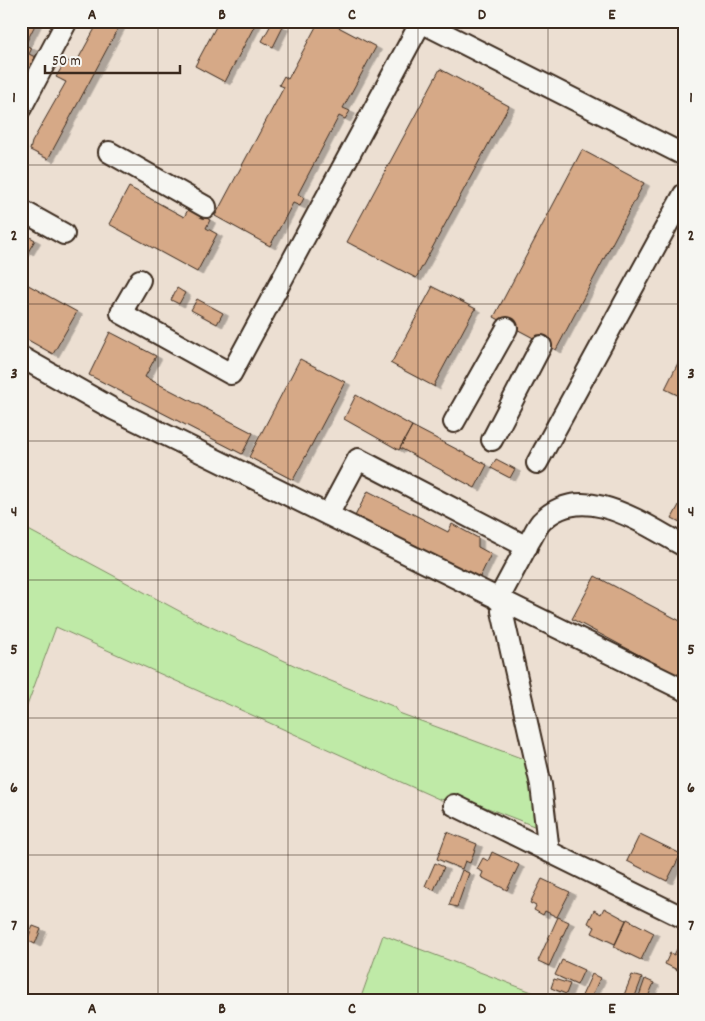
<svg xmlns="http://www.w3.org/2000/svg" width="705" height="1021" font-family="Dekko,sans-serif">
<defs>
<filter id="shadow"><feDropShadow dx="5.5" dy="3" stdDeviation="0" flood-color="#0004"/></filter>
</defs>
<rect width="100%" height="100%" fill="#ecdfd2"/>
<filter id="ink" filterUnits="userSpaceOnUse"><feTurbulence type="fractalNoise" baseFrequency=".02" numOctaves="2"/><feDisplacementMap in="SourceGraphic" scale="10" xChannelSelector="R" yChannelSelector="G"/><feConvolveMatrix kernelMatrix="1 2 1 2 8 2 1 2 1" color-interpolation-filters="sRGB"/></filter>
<g filter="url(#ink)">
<path fill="#bfeaa7" stroke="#7d8a62" d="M21,526L196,620L311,673L395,707L399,713L529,761L539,828L457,796L441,800L56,627L21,722Z
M383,935L537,994L535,1000H360Z"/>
<path fill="#d6a987" stroke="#3b2a1e" filter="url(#shadow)" d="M21,21H37L25,45L32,48L29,54L37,58L29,73L21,69Z
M99,21H122L48,159L30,150L32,142L66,82L56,77L66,60L75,65Z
M219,21H257L225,82L195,66Z
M273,21L283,27L273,47L262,41Z
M319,21H327L376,47L343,108L350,111L345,119L339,116L298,194L304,198L300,206L293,203L270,246L215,216L284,87L279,85L284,76L288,79Z
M440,69L509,106L416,278L347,242Z
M582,150L644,183L556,350L494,317Z
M129,187L184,217L189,208L210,220L206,228L217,234L197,272L109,224Z
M21,232L35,240L28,252L25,250L21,257Z
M21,281L77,312L53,354L21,336Z
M431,286L476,309L474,310L434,385L435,387L390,363L392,362L432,288Z
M177,288L185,293L179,304L171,300Z
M197,299L223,313L217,324L191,310Z
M110,332L156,356L145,377L253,433L242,454L89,375Z
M300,359L345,382L293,480L249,457Z
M680,359L684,361V398L665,389Z
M356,395L412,426L399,450L344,419Z
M412,426L487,465L475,488L400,448Z
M496,459L515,469L510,478L491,468Z
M368,491L448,532L452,524L478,538V547L491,554L477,583L353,520Z
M684,496V524L672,518Z
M595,576L684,623V679L572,619Z
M447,832L477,844L470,863L465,861L462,869L437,859Z
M640,834L681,854L667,881L627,861Z
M492,852L519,865L507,890L481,877L483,872L477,869L483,858L488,861Z
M435,863L444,867L434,890L425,886Z
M462,870L469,873L457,907L449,905Z
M542,879L570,892L557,917L545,911L543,915L534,910L536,906L530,903Z
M604,908L626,920L615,944L592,933L595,927L588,923L594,910L601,914Z
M558,917L569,922L549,966L538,961Z
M627,919L654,933L641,960L614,947Z
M33,926L41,929L35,944L27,940Z
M680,943L684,945V973L665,964L670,953L674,955Z
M562,960L584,970L577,985L555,975Z
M592,974L600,978L590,1000H580Z
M632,975L642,978L634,999L624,995Z
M554,979L570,984L566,994L551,988Z
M645,979L654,983L647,999L639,996Z"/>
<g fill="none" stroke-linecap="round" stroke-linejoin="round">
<g stroke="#3b2a1e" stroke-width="24">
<path id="minor" d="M21,108L67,21
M109,152L206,207
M21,210L64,234
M140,280L121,313L231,374L421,22L684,155
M21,357L113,409L684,690
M454,422L507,328
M492,440L541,346
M537,463L684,194
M328,515L358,459L527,547
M498,600C508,581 519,561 529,542C533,536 536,528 541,522C582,479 643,524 684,546
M504,603L502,611L541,785L549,852
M454,805L684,918"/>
</g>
<use href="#minor" stroke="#f6f6f2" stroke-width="20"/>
</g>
</g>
<path fill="none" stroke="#3b2a1e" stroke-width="1" stroke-opacity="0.55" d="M158,21V1000M288,21V1000M418,21V1000M548,21V1000M21,165H684M21,304H684M21,441H684M21,580H684M21,718H684M21,855H684"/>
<rect width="705" height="1021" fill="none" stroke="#f6f6f2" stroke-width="55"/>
<path d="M45 65v8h135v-8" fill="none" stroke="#3b2a1e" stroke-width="2.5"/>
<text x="52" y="65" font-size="15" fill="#3b2a1e" stroke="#f6f6f2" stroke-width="4" paint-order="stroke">50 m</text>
<rect x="28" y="28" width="650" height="966" fill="none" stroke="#3b2a1e" stroke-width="2"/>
<g font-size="16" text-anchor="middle" font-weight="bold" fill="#3b2a1e">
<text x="92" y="19">A</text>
<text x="222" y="19">B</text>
<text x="352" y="19">C</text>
<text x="482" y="19">D</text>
<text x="612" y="19">E</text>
<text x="14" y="102">1</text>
<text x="691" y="102">1</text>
<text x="14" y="240">2</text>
<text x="691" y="240">2</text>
<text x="14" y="378">3</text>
<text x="691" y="378">3</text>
<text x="14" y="516">4</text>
<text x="691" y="516">4</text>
<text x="14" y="654">5</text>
<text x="691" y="654">5</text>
<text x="14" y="792">6</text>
<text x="691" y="792">6</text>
<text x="14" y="930">7</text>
<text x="691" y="930">7</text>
<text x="92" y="1013">A</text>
<text x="222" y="1013">B</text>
<text x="352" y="1013">C</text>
<text x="482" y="1013">D</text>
<text x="612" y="1013">E</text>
</g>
</svg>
